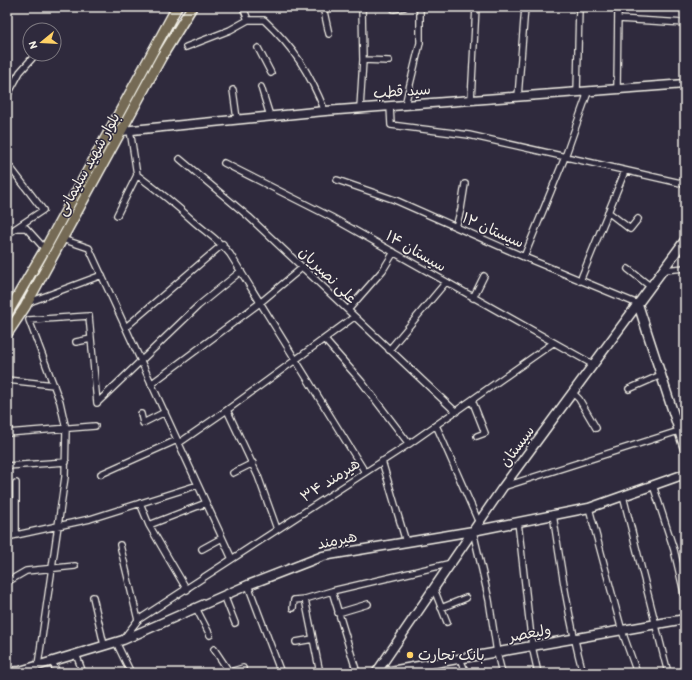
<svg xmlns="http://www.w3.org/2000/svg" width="692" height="680" font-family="Itim,'Playpen Sans Arabic',sans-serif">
<rect width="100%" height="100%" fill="#2f2a3d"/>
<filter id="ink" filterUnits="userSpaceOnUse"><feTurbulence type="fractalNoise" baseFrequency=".025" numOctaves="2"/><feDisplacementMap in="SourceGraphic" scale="8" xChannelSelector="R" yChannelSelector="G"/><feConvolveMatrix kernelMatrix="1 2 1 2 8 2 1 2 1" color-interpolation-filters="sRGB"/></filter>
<g filter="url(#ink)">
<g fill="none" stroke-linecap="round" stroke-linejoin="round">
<g stroke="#f4f1e8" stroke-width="8">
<path id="street" d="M243,7L248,20H264C295,49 309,72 325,111
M323,7L329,34
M394,9L404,7
M618,19L685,23
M186,47L230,30L248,20
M258,48L271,73
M363,60L389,61
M261,87L270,116
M617,89L618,7
M233,90L237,119
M577,93L579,7
M7,96L20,72L36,54
M518,97L525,7
M471,100L476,7
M405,105L420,43V7
M390,106L391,125L469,135L685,184
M360,108L363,60L362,7
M130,130L137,175C156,189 174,203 191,219C204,231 219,240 230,254L365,472
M180,159L249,217L456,412
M7,163L43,210L16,228
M224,163L331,217L594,365
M337,180L395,200L524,257L638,304
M608,212L630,229L638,219
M117,215L137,175
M456,227L461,209L465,184
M7,235L16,228H26L45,249
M62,239L89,248L232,559
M524,257L565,157L588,92
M628,269L651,287
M664,270L685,268
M580,281L625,171
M473,298L484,276
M27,303L102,275
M348,310L383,270L394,252
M126,327L223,244
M324,339L361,381L409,444
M76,342L91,339
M389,350L446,282
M7,380L54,385
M151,384L261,302L303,267
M629,389L661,375
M573,393L579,399L596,428
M472,400L485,433L477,436
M227,410L258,476L277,529
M141,414L143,423L165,412
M7,424L10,433
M436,425L479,523
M7,433L95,426
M179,443L227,410L354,317
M382,461L406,542
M7,466L66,462
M233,473L253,463
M101,474L177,440
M653,485L674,550L685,597
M503,487L685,429
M623,496L668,673
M140,503L149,525L187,590
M589,508L622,631L637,673
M553,514C561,568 569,621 583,673
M518,522L532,646L538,673
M149,525L206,503
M473,531L489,600L497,653L502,673
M16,534V483
M7,537L90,519L198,485
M120,545L138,620
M202,549L222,538
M7,582L26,571L75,566
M248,585L281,673
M434,589L447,622
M332,591L357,673
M224,595L235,623
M93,597L104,645
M305,599L320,673
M196,608L210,635
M293,608L294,600L305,599L332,591L452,563
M441,608L466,598
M338,613L368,604
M124,638L138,620L409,444L553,343
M116,642L131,673
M296,642L313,639
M214,649L230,673
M76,654L83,673
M460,659L466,673
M52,661L57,673
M38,665L65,477L66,429L60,402L29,320L89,316L97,403L198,306L241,271
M230,672L243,668"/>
</g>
<g stroke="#f4f1e8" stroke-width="11">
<path id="secondary" d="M122,131L325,111L685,84
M638,304L685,449
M7,672L20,671L123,640L248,585L323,556L473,531L589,508L685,474
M376,673L503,487L685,240
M379,673L685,619"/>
</g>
<g stroke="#f4f1e8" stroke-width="12">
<path id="primary" d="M7,314L45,249L177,7
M7,334L25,307L162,56L192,7"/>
</g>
<use href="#street" stroke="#2f2a3d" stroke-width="5.5"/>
<use href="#secondary" stroke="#2f2a3d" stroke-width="8"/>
<use href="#primary" stroke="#746b55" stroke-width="9"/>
</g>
</g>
<circle fill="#ffd166" stroke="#2f2a3d" stroke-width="1.5" cx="410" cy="655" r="4"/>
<g text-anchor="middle" stroke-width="3" stroke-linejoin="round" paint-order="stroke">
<g font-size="15" fill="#f4f1e8" stroke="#2f2a3d">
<text transform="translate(402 91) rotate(-4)" y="5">سید قطب</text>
<text transform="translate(88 164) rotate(-61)" y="5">بلوار شهید سلیمانی</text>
<text transform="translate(493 230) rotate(24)" y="5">سیستان ۱۲</text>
<text transform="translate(416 251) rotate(30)" y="5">سیستان ۱۴</text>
<text transform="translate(328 275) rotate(44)" y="5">علی نصیریان</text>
<text transform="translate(517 446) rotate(-53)" y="5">سیستان</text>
<text transform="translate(330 480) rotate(-33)" y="5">هیرمند ۳۴</text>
<text transform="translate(337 540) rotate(-12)" y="5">هیرمند</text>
<text transform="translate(530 633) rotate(-10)" y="5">ولیعصر</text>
</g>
<g font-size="15" fill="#f4f1e8" stroke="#2f2a3d" text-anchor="start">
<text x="418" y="660">بانک تجارت</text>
</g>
</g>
<rect width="692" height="680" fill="none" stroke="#2f2a3d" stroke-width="24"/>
<rect x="12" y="12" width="668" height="656" fill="none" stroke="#f4f1e8" stroke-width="1.5" filter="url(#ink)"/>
<g transform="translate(42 42) rotate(252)"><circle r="19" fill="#2f2a3d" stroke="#7e7a81"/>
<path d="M0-3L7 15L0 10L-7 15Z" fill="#ffd166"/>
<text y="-6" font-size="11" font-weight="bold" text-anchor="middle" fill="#f4f1e8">N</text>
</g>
</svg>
